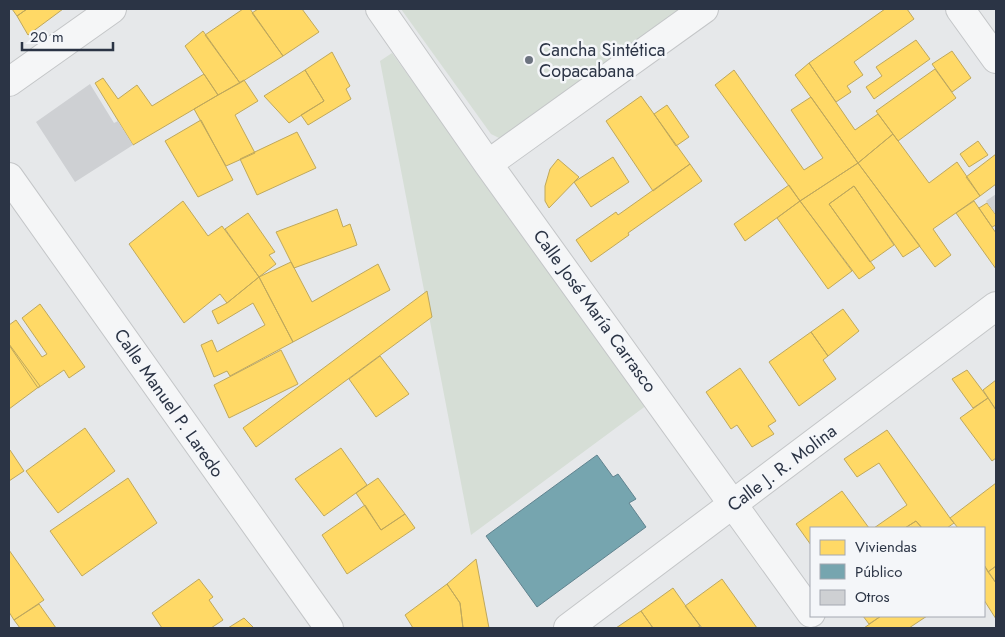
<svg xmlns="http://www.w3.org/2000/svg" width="1005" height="637" font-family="Jost,sans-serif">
<rect width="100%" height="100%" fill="#e6e8ea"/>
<path fill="#d6ded6" d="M401,9H687L501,139L491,134Z
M392,53L647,405L471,535L380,61Z"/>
<path fill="#ffd966" stroke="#bfa85c" d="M12,9H27L17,16Z
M27,9H63L28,35L17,16Z
M243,9H250L283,56L240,83L205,35Z
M258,9H302L319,32L283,56L252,13Z
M885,9H907L914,19L854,62L863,75L847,86L851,92L836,102L809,63Z
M203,31L240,83L218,95L185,46Z
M916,40L930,59L874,99L866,87L882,76L876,67Z
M952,51L971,78L952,92L932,64Z
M332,52L350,86L346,89L351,99L308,125L301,115L324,101L305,70Z
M809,63L855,130L878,114L893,134L858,163L795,75Z
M935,69L956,98L898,141L876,111Z
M305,70L324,101L289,123L264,96Z
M734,70L804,170L823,158L791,110L811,97L858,163L800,201L715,85Z
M204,74L218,95L133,145L95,83L103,78L118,99L137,85L152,106Z
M244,80L258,101L235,115L255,153L226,166L194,109Z
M641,96L690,164L653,191L606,121Z
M667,105L689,137L676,146L654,114Z
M201,120L233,180L198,197L165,141Z
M297,132L316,168L257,195L240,159Z
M893,134L929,183L957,162L980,196L933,229L951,255L935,267L858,163Z
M978,141L988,155L969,167L960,154Z
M996,154V184L980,196L966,177Z
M613,157L629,182L591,207L574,182Z
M558,159L579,177L549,208L545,201V186L550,169Z
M858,163L920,246L903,257L854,186L829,204L875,268L859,279L800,201Z
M690,164L702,181L628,233L629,235L591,262L576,240L616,212L618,215Z
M789,185L800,201L745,241L734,224Z
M854,186L894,245L870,262L829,204Z
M183,201L208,236L222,226L259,277L227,303L220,294L184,323L129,244Z
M800,201L852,271L828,289L777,218Z
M974,201L996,233V269L956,213Z
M987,203L996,215V225L992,227L979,208Z
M337,209L343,227L350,224L357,245L294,268L276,232Z
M248,213L275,252L269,255L276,264L259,277L225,229Z
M291,262L312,302L378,264L390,290L293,342L259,277Z
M259,277L293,342L230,376L227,371L214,377L201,345L212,340L217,352L265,325L253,303L218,324L212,311L227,303Z
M427,291L432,317L256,447L243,428Z
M40,304L85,367L69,378L64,370L38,388L9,345V325L16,320L42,357L47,354L22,318Z
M843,309L859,331L828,356L811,332Z
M811,332L828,356L823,360L836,379L799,406L769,362Z
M9,344L40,386L9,409Z
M281,350L298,384L229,418L214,385Z
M380,356L409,394L376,417L349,379Z
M740,368L776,421L768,426L774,434L752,447L737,425L731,429L706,392Z
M967,370L988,398L973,408L952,379Z
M996,380V410L983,390Z
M988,398L996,410V458L992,461L960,418Z
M85,428L115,471L58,513L26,471Z
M887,430L950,518L954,523L947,528H922L916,521L905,528H874L907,505L879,463L857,477L844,459Z
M341,448L367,485L324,516L295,479Z
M10,450L24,471L9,481V451Z
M128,478L157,523L82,576L50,531Z
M378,478L405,514L381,530L356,493Z
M996,483V566L988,572L984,565V528H958L950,518Z
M842,491L869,528H811V545L796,524Z
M365,505L381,530L405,514L415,528L347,574L322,535Z
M916,521L922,528H905Z
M9,550L44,600L14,620L9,612Z
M476,559L489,628H463L460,603L447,584Z
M984,565L996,583V619L984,600Z
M996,566V583L988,572Z
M199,579L213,597L209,600L223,620L211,628H162L152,613Z
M722,579L757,628H702L685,606Z
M447,584L460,603L463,628H413L405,615Z
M673,588L700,626L697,628H653L641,611Z
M39,604L56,628H20L14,620Z
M641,611L653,628H616Z
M863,616H881L869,624Z
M881,616H927L909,628H864Z
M244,618L254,628H228Z"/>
<path fill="#76a5af" stroke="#60838f" d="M597,455L613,477L618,474L636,499L629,503L646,527L537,607L486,536Z"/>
<path fill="#ced0d3" d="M90,84L114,123L118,121L133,145L75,182L36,122Z
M996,194V215L986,201Z"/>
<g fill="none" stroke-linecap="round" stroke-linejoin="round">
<g stroke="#c4c6c8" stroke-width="30">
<path id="street" d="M380,9L488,164L811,613
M960,9L996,59
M9,82L112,9
M488,164L704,9
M9,177L329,628
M568,628L996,306"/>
</g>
<use href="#street" stroke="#f5f6f7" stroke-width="28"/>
</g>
<circle fill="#6c737f" stroke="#f4f6f9" stroke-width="2" cx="529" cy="60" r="5"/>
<g text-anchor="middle" stroke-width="5" stroke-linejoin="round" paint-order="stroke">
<g font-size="18" fill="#2b3445" stroke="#f4f6f9" text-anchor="start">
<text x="539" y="56">Cancha Sintética<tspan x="539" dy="21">Copacabana</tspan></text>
</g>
<g font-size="18" fill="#2b3445" stroke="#f4f6f9">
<text transform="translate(595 311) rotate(54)" y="6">Calle José María Carrasco</text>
<text transform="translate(169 403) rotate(55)" y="6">Calle Manuel P. Laredo</text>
<text transform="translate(782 468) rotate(-37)" y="6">Calle J. R. Molina</text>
</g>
</g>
<rect width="1005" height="637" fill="none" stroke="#2b3445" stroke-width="20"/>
<rect x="810" y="527" width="175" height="90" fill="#f4f6f9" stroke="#a4a8b1"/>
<rect x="820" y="540" width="25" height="15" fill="#ffd966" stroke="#a4a8b1"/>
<text x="855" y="552" font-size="15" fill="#2b3445">Viviendas</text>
<rect x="820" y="564" width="25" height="15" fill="#76a5af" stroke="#a4a8b1"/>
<text x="855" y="577" font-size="15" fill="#2b3445">Público</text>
<rect x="820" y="590" width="25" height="15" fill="#ced0d3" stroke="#a4a8b1"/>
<text x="855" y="602" font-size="15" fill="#2b3445">Otros</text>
<path d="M22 42v8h91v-8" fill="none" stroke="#2b3445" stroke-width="2.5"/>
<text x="30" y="42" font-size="15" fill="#2b3445" stroke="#f4f6f9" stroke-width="4" paint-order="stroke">20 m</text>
</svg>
